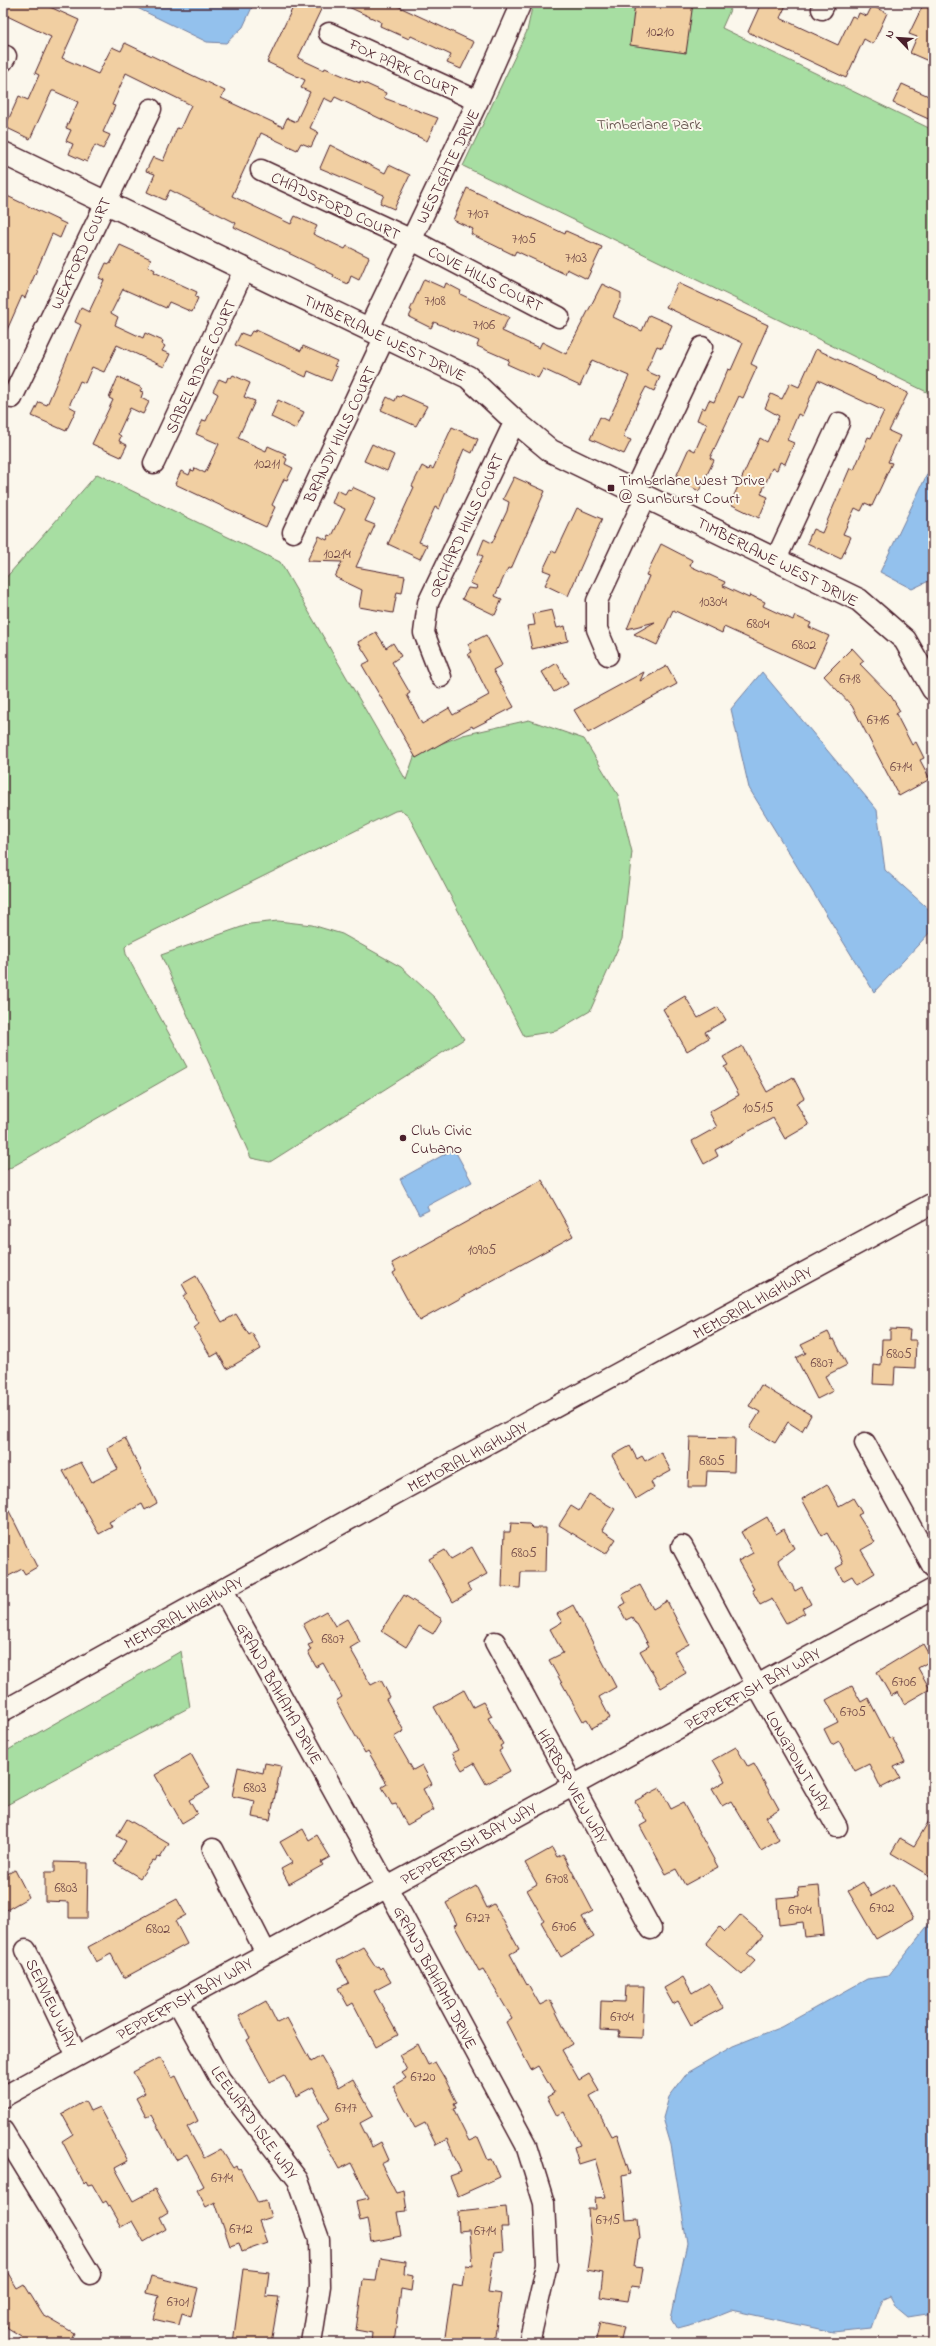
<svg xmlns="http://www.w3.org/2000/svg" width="936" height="2346" font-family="'Indie Flower',sans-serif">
<rect width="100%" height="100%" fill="#fbf7ec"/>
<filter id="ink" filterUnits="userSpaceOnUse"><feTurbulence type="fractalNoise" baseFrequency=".025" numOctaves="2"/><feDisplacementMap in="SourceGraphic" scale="8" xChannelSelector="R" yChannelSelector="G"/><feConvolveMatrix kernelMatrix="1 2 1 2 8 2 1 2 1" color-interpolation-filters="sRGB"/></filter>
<g filter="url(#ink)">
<path fill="#a7dea2" stroke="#787e66" d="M533,3H733L722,28L933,130V395L463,166L527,31Z
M97,474L280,562L406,780L415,754L463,735L529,720L584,739L618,795L632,852L622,939L590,1011L556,1031L524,1036L408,815L401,810L395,811L129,943L125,947L126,954L187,1067L3,1172V581Z
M278,921L312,925L342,934L401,967L435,998L464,1039L270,1162L251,1158L161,955L250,924Z
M181,1651L190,1707L3,1807V1753Z"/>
<path fill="#93c1ed" stroke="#76809f" d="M127,3H254L243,27L226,43L207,42Z
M933,462V579L912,589L880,572Z
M762,672L877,810L885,870L933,913V929L874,992L749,788L731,709Z
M454,1149L472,1182L427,1206L429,1210L419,1215L400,1179Z
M933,1919V2313L908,2317L896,2307L890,2296L881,2300L871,2328L833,2332L731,2310L696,2324L677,2329L671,2319L687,2243L671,2145L663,2118L669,2097L688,2072L733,2046L781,2027L867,1979L888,1976Z"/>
<path fill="#f1cfa2" stroke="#4a1f2b" d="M3,3H41L79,20L62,58L98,74L112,47L121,51L125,43L225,91L221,98L283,127L287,118L296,122L310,92L301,88L305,80L267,62L295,3H324L298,58L324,70L325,68L360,83V81L386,93L384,98L438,118L427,141L335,97L332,102L324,98L310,128L318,132L311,147L301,143L297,150L261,133L232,196L291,224L295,216L317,226L313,234L345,249L347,246L369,257L359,280L351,276L348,284L333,277L334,275L234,227L236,223L170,190L165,200L147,192L155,174L146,171L153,157L163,161L177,128L180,129L191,105L126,73L112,105L115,106L103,132L110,135L103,149L95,145L87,162L69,154L73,144L66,141L71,130L66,128L78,102L54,91H52L30,139L5,127L19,96L28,100L39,75L35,73L51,37L3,14Z
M340,3H391L474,42L461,69L447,63L451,55L411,36L409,39L380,26L381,22Z
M635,3H693L686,53L630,45Z
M761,3H787L780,18L838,45L852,16L857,18L859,13L867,16L872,6L887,13L873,44L864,39L846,78L748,32Z
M924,3H933V63L910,53L917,37L909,34Z
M902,84L933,98V121L893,103Z
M330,145L385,173L389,165L410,175L394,209L380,203L384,195L320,168Z
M467,188L565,234L566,231L602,247L587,279L567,269L565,274L516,251L514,255L471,234L473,229L453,220Z
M3,194L66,224L60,238L52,234L25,298L22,296L3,339Z
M120,245L151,259L148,266L155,270L154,272L197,292L195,297L198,298L192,312L169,302L166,308L123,289L111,313L118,317L115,325L143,338L145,333L163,341L162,344L165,346L162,351L170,354L164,367L117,345L104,372L92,367L85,383L80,381L69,406L76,410L66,431L32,416L39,402L47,405L81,325L75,322L81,308L89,312L104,280L99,278L106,263L110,264Z
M424,279L444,288L446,283L461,291L460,294L509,317L502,331L539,348L542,342L566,354L602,284L621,293V299L613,317L642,331L649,315L672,325L662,348L657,346L646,371L660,377L654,391L646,387L637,404L623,437L631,440L624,454L590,439L600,417L608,421L629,376L592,360L580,386L543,369L538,378L507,364L509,360L477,346L479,341L434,322L431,328L409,317L412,311L410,310Z
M678,283L768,325L751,364L757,367L743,398L739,396L710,458L714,460L699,491L675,479L689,448L695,451L707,424L697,420L702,407L705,409L709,400L714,402L728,369L731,370L743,343L666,307Z
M256,330L301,351L303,346L337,361L334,366L337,367L331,381L308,371L306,377L235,345L241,333L249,336L252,331L255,332Z
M816,349L908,393L889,431L900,436L888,462L892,463L872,506L865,503L861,511L855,508L843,534L851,537L841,559L807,543L813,529L822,533L850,468L854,470L868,437L871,438L884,411L818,380L802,416L798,414L787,440L794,443L785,464L780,462L777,470L772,468L761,494L768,497L759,518L730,504L760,438L767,442L779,416L765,408L771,394L782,399L790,383L799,387Z
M233,375L250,383L244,397L255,401L238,438L266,451L268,446L286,454L284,457L287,459L285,464L293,468L287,480L284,479L272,505L275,507L266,527L175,484L181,471L189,475L191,470L194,471L195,468L205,473L219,444L196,434L203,420L206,421L218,394L213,391L219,379L226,382L228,377L231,378Z
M118,377L142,388L140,391L143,392L141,398L149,402L143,414L130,408L118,434L121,436L119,441L127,445L121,457L92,444L113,400L109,398Z
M402,395L427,406L416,426L381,410L387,397L395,401L397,396L400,397Z
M278,400L304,412L296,429L271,417Z
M452,427L478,439L472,453L464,449L439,509L435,507L419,542L427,545L420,559L388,544L414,487L412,486L422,466L429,470L430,467L433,469Z
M372,444L394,455L387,471L364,461Z
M514,477L545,491L511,569L508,568L495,596L502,599L495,615L462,599L468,588L476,589L477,586L470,583L483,556L478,554L484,539L492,543L507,511L509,502L503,499Z
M352,487L376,498L365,521L375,525L356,567L405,576L402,593L397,592L393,613L359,607L362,590L335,577L342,562L307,561L319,536L327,540L329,535L332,536L345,509L332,503L337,490L345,494L348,489L351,490Z
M577,508L602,519L568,596L545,585L551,573L543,570L552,551L556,553Z
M661,544L692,560L690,566L725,582L723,586L749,598L750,595L765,602L763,606L793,620L795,616L811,623L809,627L829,636L814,668L724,627L722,633L673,610L657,645L634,634L655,622L627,629L649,576L646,575Z
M552,610L557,628L565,626L568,641L532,649L527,626L535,625L533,614Z
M376,632L386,648L393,643L401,656L392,662L410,693L407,695L422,724L449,708L453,715L489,695L468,654L472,652L468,644L486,635L502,665L493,670L514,707L473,728L472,726L416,758L362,665L370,661L358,642Z
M852,648L864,661L860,664L891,696L900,711L896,714L912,745L916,742L924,758L920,760L930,779L899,796L852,706L824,676Z
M557,663L568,684L554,692L542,672Z
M667,666L677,684L588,733L574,710L644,672L640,681Z
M685,996L698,1018L718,1007L726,1020L705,1032L709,1038L687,1051L663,1009Z
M742,1046L767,1092L793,1077L804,1098L796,1103L809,1125L785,1139L773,1118L715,1150L718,1156L704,1164L692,1141L717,1127L709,1112L739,1095L724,1067L728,1065L723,1057Z
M542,1180L573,1236L419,1321L393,1273L396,1271L392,1263Z
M196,1276L222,1322L236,1314L249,1335L252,1333L261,1349L227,1369L218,1353L211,1357L194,1328L199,1324L183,1296L187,1293L182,1284Z
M890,1329L910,1330L909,1340H916L915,1368L895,1367L894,1385L873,1384L874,1365L881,1366L882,1339H890Z
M828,1332L832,1340L834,1339L847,1365L825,1376L833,1391L817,1399L796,1358L806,1353L801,1345Z
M761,1385L811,1415L802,1431L788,1422L775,1443L750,1428L760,1412L749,1406Z
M690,1437L735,1438L734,1472L707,1471L706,1487H688Z
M125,1438L157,1503L145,1510L142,1504L109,1522L112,1527L99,1534L63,1471L81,1462L92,1482L118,1469L107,1448Z
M630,1446L637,1459L642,1456L645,1461L661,1452L671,1471L651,1482L654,1488L636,1499L612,1456Z
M827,1484L839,1506L853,1498L862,1513L858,1515L875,1542L861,1550L875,1573L857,1584L852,1576L843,1581L836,1568L843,1564L840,1556L827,1533L822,1536L802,1499Z
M589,1494L615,1509L602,1530L616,1539L606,1554L559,1525L571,1506L579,1511Z
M3,1499L37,1567L25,1574L22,1569L3,1579Z
M767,1517L776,1534L784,1529L794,1548L778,1560L790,1584L791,1583L795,1591L802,1587L811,1604L802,1609L805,1613L786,1623L772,1599L760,1605L752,1590L754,1589L738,1561L753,1553L741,1532Z
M511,1523L529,1524L533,1528H546L545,1572H521L520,1588L502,1587L504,1532H510Z
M472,1547L487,1574L467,1585L471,1591L453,1602L429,1559L445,1550L451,1559Z
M640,1585L653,1609L667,1601L689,1644L674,1652L686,1673L661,1688L640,1651L649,1646L637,1624H636L632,1617L626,1620L619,1607L626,1603L622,1595Z
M404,1595L442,1619L433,1634L419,1626L406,1647L381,1631Z
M573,1605L616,1687L599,1697L610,1718L592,1728L587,1719L583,1721L549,1660L563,1653L550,1629L562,1622L557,1614Z
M326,1611L335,1626L347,1619L360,1642L350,1648L371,1685L381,1680L390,1697L386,1699L404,1731L394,1737L413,1770L422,1765L432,1784L423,1789L434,1810L407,1825L396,1804L392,1805L382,1787L387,1784L368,1751L365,1753L336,1701L342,1697L323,1663L316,1667L308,1652L311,1650L308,1645L313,1643L303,1624Z
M923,1644L932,1660L918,1668L930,1689L904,1704L898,1692L891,1696L877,1672Z
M852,1686L861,1702L868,1698L889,1738L892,1737L905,1762L894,1767L900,1778L881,1788L869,1764L855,1771L839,1741L832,1745L824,1729L838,1722L826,1700Z
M464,1690L473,1707L483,1702L492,1716L488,1718L503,1744L500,1746L502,1749L499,1751L510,1771L486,1784L474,1763L462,1770L452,1753L458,1750L434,1707Z
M736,1747L748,1767L754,1764L779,1809L766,1817L779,1840L761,1851L731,1801L722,1806L712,1789L725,1781L713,1760Z
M191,1754L210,1788L189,1800L197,1814L182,1823L155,1775Z
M265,1763L281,1766L270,1820L252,1817L255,1801L232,1796L238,1767L263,1773Z
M660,1788L671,1809L683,1803L718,1867L685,1885L676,1869L666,1874L640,1826L647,1822L635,1801Z
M933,1814V1878L891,1853L900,1838L914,1846Z
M127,1819L169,1844L160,1858L157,1857L155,1861L153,1860L140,1878L114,1862L126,1841L117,1836Z
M303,1829L309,1840L317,1835L330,1857L321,1862L323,1865L289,1884L281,1869L292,1863L280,1842Z
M552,1848L557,1857L563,1854L593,1911L582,1917L594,1937L561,1957L541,1922L544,1920L527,1890L537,1884L525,1863Z
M55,1862L88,1863L87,1918H69V1902L45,1901V1872H55Z
M15,1870L29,1897L3,1912V1876Z
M863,1882L872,1896L893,1884L913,1918L876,1939L848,1891Z
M476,1886L487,1908L494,1904L519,1949L510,1954L527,1985L528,1984L540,2005L550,2000L572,2044L562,2050L579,2080L589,2074L599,2091L590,2096L611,2136L617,2134L630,2174L622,2176L626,2220L638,2219L640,2238L638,2239L634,2267L643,2268L640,2287L631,2286L628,2301L600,2297L603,2273L587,2270L591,2242L588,2209H596L595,2198L606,2197L595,2159L579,2164L574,2147L580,2145L564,2112L557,2116L547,2097L554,2093L538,2066L531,2070L506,2022L512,2018L483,1969L479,1971L454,1925L457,1924L446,1903Z
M819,1886L824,1935L805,1937L803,1922L779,1925L777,1898L799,1896L798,1888Z
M177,1899L186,1915L175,1921L187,1944L124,1978L111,1954L96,1962L88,1947Z
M740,1915L763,1935L747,1954L755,1961L742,1975L706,1944L720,1927L725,1932Z
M363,1947L376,1967L378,1966L380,1969L382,1967L391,1982L374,1991L398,2035L376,2047L353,2003L348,2006L338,1988L349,1983L337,1961Z
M683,1977L692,1993L709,1983L723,2008L691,2025L678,2001L673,2004L664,1988Z
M626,1986H644L642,2038L619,2037L620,2031L600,2030L601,2001L625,2002Z
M266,2001L277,2023L287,2018L311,2062L321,2056L339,2087L353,2079L373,2116L360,2123L372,2147L381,2142L389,2160L381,2164L396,2193L404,2191L407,2211L397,2212L401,2236L371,2242L367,2219L360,2221L356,2201L369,2198L351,2163L339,2169L316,2127L330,2119L313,2087L296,2096L284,2075L270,2082L247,2040L250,2038L239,2016Z
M418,2044L428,2065L435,2062L445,2079L457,2103L454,2104L456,2108L453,2109L469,2141L478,2137L488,2160L492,2159L500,2177L458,2196L450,2176L461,2172L447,2139L436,2145L425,2123L415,2128L393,2086L406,2078L402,2073L407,2070L399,2055Z
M161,2057L172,2078L176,2076L198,2121L187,2127L204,2158L221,2149L233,2168L236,2166L238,2169L240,2168L258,2203L266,2201L271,2217L259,2221L267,2243L242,2252L239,2243L230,2246L215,2202L206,2207L197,2190L204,2186L187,2154L176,2160L151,2115L146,2117L136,2098L145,2093L133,2072Z
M85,2101L90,2111L99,2107L128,2161L115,2168L133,2201L155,2189L168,2212L160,2217L166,2229L144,2242L132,2221L121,2227L106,2201L103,2203L92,2184L88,2185L86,2181L84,2183L62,2141L73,2134L62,2114Z
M506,2207L508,2227H501L503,2251L494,2252L488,2292L501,2294L494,2343H444L453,2284L463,2286L466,2265L473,2266L470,2230L459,2231L458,2212Z
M380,2258L405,2262L404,2274L413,2276L411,2291L401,2289L394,2343H371L372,2333L356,2330L363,2280L376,2281Z
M3,2265L17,2288L24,2284L43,2315L74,2333L69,2343H17L21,2336L3,2325Z
M243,2269L269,2272L266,2296L279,2297L271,2343H233Z
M151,2276L198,2288L191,2316L182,2313L179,2325L153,2319L159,2296L146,2293Z
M600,2322L624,2327L620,2343H595Z"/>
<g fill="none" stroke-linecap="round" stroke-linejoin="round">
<g stroke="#4a1f2b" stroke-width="23">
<path id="street" d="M822,9L825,3
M329,33L478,101
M3,61L6,56
M261,170L412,240L559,317
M369,328L478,101L521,3
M12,398L151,109
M154,463L245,268
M634,491L702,347
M293,532L385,336
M776,559L839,423
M608,655L597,629V601L646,496
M441,677L424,633L428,603L515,421
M865,1443L933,1567
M682,1546L757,1686L837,1827
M223,1590L387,1887L526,2145L544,2203L547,2264L529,2343
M495,1642L651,1929
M3,1711L404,1489L933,1203
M213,1849L266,1953
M26,1950L77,2056
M177,2001L220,2079L298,2180L319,2239L320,2286L311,2343
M3,2097L933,1589
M3,2131L90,2274"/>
</g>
<g stroke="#4a1f2b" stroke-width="25">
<path id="secondary" d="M3,153L468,377L515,421L551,451L859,600L905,640L933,689"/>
</g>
<use href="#street" stroke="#fbf7ec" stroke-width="20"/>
<use href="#secondary" stroke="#fbf7ec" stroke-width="22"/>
</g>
</g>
<g fill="#4a1f2b" stroke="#fbf7ec" stroke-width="1.5">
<rect x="607" y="484" width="8" height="8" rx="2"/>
<circle cx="403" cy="1138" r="4"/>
</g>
<g text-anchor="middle" stroke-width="4" stroke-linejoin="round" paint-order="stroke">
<g font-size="14" fill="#744b49">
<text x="660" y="36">10210</text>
<text x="478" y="218">7107</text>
<text x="524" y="243">7105</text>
<text x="576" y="262">7103</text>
<text x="435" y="305">7108</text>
<text x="484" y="329">7106</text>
<text x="267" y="468">10211</text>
<text x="337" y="558">10214</text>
<text x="713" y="606">10304</text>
<text x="758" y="628">6804</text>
<text x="804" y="649">6802</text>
<text x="850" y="683">6718</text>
<text x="878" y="724">6716</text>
<text x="901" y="771">6714</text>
<text x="758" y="1112">10515</text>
<text x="482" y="1254">10905</text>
<text x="899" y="1358">6805</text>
<text x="822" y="1367">6807</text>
<text x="712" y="1465">6805</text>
<text x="524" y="1557">6805</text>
<text x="333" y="1643">6807</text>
<text x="904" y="1686">6706</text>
<text x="853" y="1716">6705</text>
<text x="255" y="1792">6803</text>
<text x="557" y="1883">6708</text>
<text x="66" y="1892">6803</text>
<text x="882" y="1912">6702</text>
<text x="800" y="1914">6704</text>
<text x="478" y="1922">6727</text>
<text x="564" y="1931">6706</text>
<text x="158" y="1933">6802</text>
<text x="622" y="2021">6704</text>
<text x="423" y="2081">6720</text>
<text x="346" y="2112">6717</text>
<text x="222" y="2182">6714</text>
<text x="608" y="2224">6715</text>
<text x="241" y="2233">6712</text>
<text x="485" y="2235">6714</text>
<text x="178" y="2306">6701</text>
</g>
<g font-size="16" fill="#4a1f2b" stroke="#fbf7ec">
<text transform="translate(404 67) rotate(25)" y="6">FOX PARK COURT</text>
<text transform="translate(447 166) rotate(-64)" y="6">WESTGATE DRIVE</text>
<text transform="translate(336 205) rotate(25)" y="6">CHADSFORD COURT</text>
<text transform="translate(80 253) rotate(-65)" y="6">WEXFORD COURT</text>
<text transform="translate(486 278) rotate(27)" y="6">COVE HILLS COURT</text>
<text transform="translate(385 337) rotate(26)" y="6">TIMBERLANE WEST DRIVE</text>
<text transform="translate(200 366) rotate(-65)" y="6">SABEL RIDGE COURT</text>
<text transform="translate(339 434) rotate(-65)" y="6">BRANDY HILLS COURT</text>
<text transform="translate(465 525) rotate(-65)" y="6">ORCHARD HILLS COURT</text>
<text transform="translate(778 561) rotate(27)" y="6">TIMBERLANE WEST DRIVE</text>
<text transform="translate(752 1302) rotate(-29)" y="6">MEMORIAL HIGHWAY</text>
<text transform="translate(467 1456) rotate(-28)" y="6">MEMORIAL HIGHWAY</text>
<text transform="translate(183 1612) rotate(-29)" y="6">MEMORIAL HIGHWAY</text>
<text transform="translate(752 1688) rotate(-29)" y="6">PEPPERFISH BAY WAY</text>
<text transform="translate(280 1693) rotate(61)" y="6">GRAND BAHAMA DRIVE</text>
<text transform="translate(799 1761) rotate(60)" y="6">LONGPOINT WAY</text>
<text transform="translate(573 1786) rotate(61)" y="6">HARBOR VIEW WAY</text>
<text transform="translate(468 1843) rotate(-29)" y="6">PEPPERFISH BAY WAY</text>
<text transform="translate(436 1977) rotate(62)" y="6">GRAND BAHAMA DRIVE</text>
<text transform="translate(184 1998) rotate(-29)" y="6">PEPPERFISH BAY WAY</text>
<text transform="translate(52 2003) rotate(64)" y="6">SEAVIEW WAY</text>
<text transform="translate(255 2122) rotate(54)" y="6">LEEWARD ISLE WAY</text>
</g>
<g font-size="16" fill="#614f49" stroke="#fbf7ec">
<text x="649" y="129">Timberlane Park</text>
</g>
<g font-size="16" fill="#4a1f2b" stroke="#fbf7ec" text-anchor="start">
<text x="619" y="485">Timberlane West Drive<tspan x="619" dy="18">@ Sunburst Court</tspan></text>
<text x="411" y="1135">Club Civic<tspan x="411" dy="18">Cubano</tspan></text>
</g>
</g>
<rect width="936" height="2346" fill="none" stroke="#fbf7ec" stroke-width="16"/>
<rect x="8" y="8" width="920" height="2330" fill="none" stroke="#4a1f2b" stroke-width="1.5" filter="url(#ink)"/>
<g transform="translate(898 38) rotate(295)" stroke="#fbf7ec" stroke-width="3" paint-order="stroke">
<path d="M0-3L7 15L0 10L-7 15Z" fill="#4a1f2b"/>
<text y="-6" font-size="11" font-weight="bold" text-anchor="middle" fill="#4a1f2b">N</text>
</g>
</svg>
